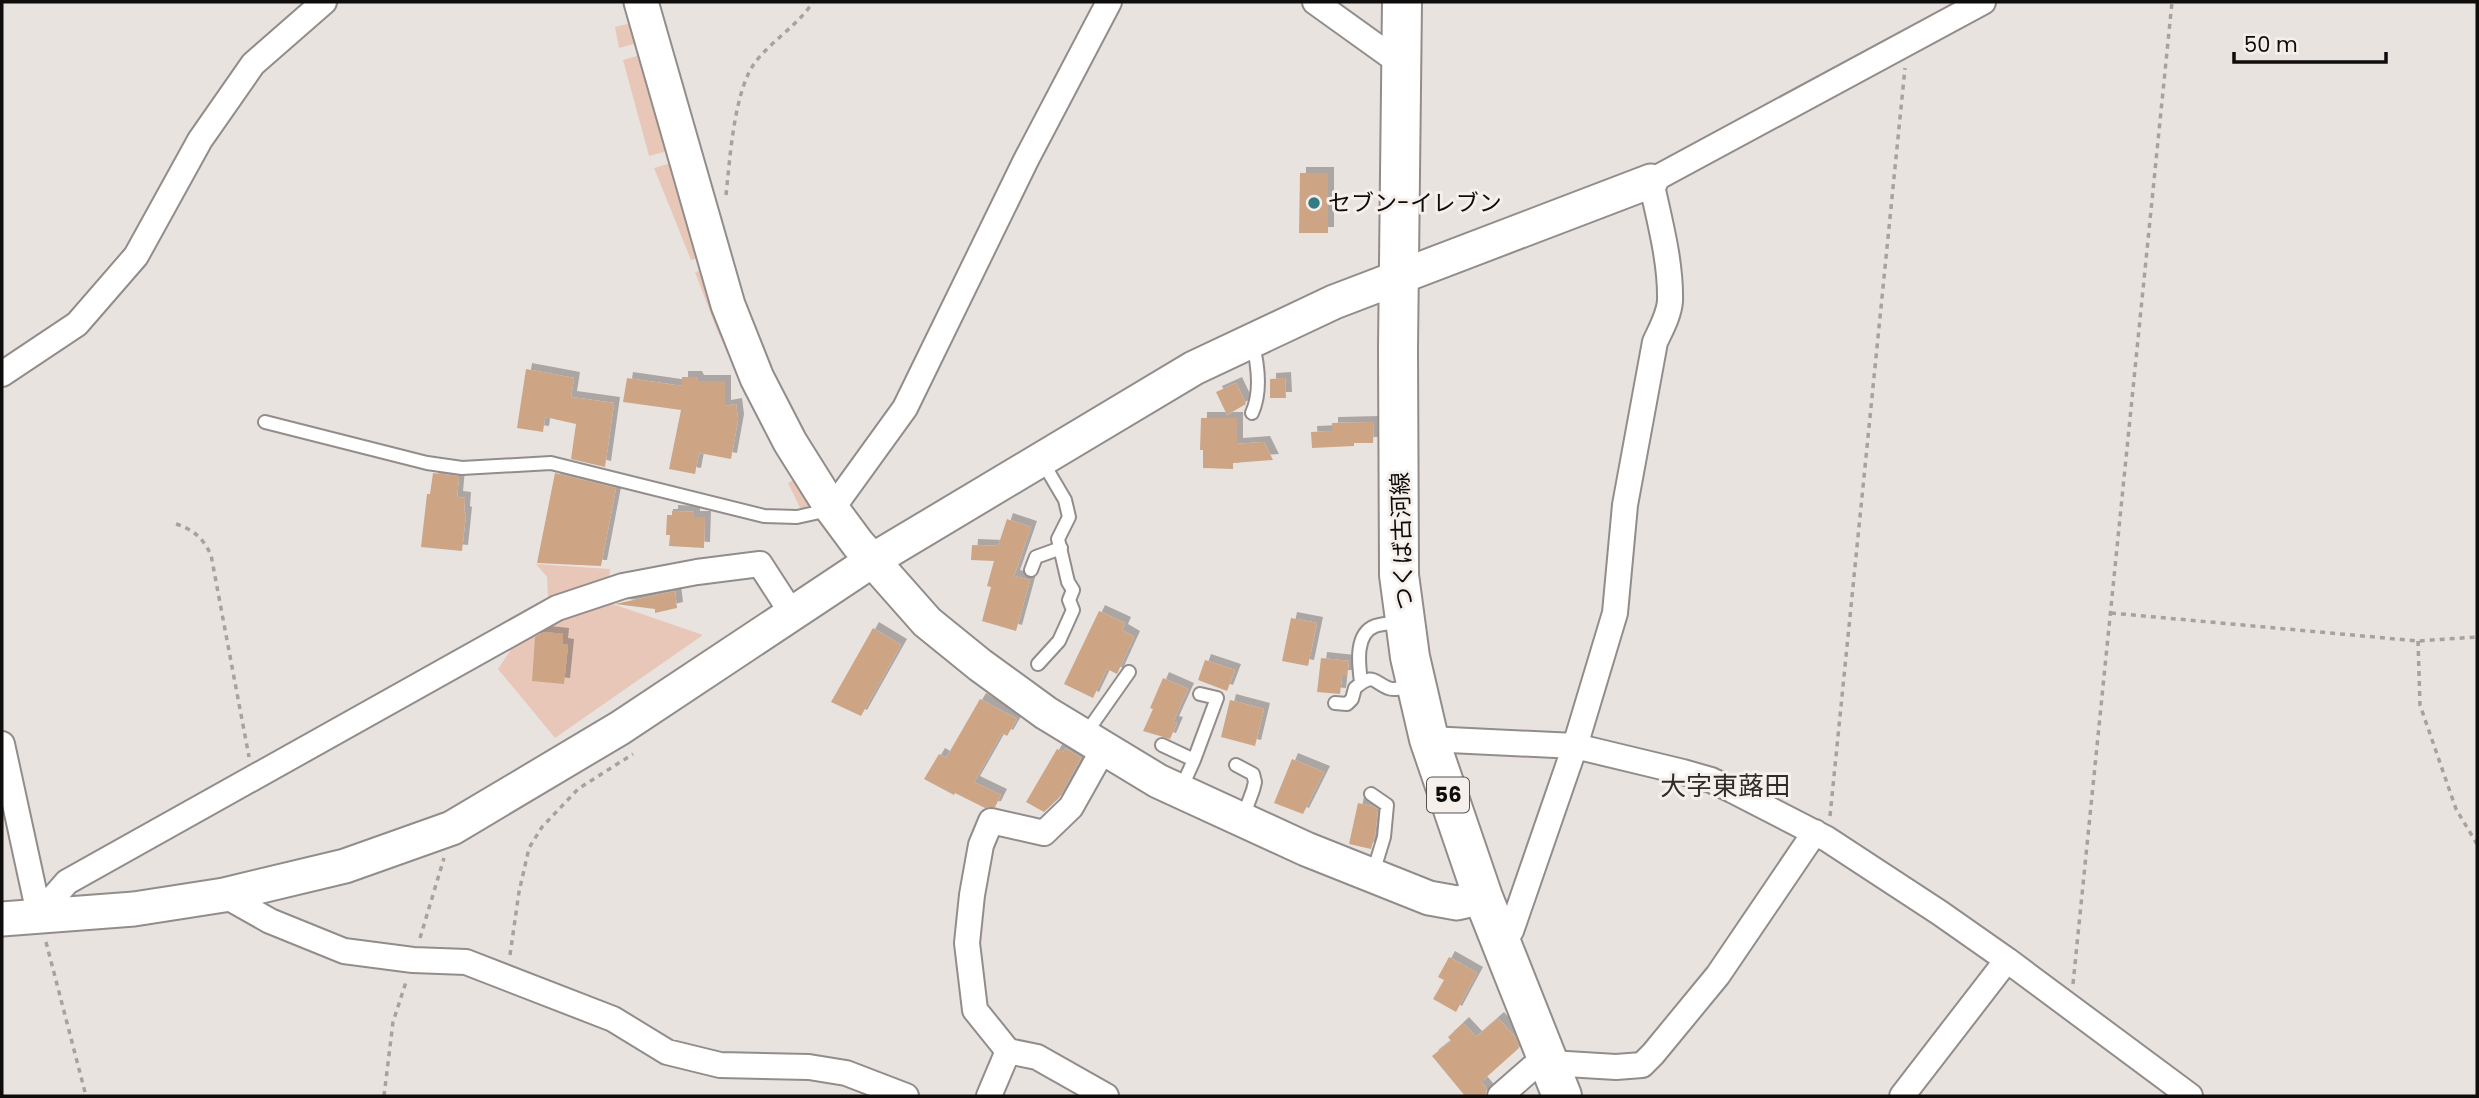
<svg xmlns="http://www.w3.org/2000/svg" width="2479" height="1098" font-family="Poppins,'Noto Sans JP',sans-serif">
<defs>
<filter id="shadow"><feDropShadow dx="6" dy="-6" stdDeviation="0" flood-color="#0004"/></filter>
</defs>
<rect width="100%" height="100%" fill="#e9e3e0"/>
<path fill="#e8c7b8" d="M635,22L641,42L619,48L615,27Z
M644,54L672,150L649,156L623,60Z
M674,162L703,257L691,260L654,168Z
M706,269L746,385L742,386L715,325L695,272Z
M797,478L814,505L802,512L788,483Z
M536,564L610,569L609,580L548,598L547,577Z
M604,601L703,635L555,738L498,669L519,638L567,613Z"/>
<path fill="#cda585" filter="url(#shadow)" d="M1300,173H1328V233H1299Z
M526,369L574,378L571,397L614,403L605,467L571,459L576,424L545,417L543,432L517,428Z
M682,377H696L698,381H725V406L736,404L738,420L731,459L699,453L695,474L669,469L681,410L623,402L627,378L682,386Z
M1285,378L1286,398H1270V379Z
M1236,383L1246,404L1227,415L1216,392Z
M1201,418H1237V444L1264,442L1273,460L1233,463V469L1203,468V450H1200Z
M1374,422L1373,443H1354V446L1312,448L1311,432L1332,431V423Z
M433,473L459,476L457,497L465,498L464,512L466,513L462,551L421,547L427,494H430Z
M555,473L616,488L601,566L537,563Z
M672,511L694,512V517H705L704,548L669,546L670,535H666L667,515H672Z
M1007,519L1031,527L1014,576L1030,580L1016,631L982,621L991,587L987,586L994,561L971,560L972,545L998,546Z
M675,591L677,608L655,613V609L615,604Z
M1099,611L1125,623L1122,630L1134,637L1117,674L1107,669L1093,698L1064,684Z
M1291,618L1317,623L1308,666L1282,661Z
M873,628L901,645L861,716L831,702Z
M544,632L563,634L562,644L568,645L564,684L532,681L535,637Z
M1321,658L1349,661L1347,676H1342L1340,694L1317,692Z
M1205,660L1235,670L1227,691L1198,680Z
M1163,678L1188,689L1173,722L1177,723L1170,739L1143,731L1153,709L1150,708Z
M980,699L1017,719L1007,736L1002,733L974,782L1001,795L995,807L985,808L955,793L954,795L924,779L939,754L946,758Z
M1230,700L1264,709L1255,746L1221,737Z
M1065,748L1081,758L1059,798L1044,812L1026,802L1057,749L1063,752Z
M1292,759L1324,772L1303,814L1274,803Z
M1358,803L1372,806L1378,809L1375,835L1371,849L1349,844Z
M1449,957L1477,973L1456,1012L1433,999L1444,980L1438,977Z
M1498,1018L1516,1038L1519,1048L1481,1082L1487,1089L1485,1096H1465L1432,1056L1451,1041L1448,1037L1463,1023L1476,1037Z"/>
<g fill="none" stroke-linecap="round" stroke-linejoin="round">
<g stroke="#928c8a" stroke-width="16">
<path id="lane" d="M1252,341C1258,364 1262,391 1252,413
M265,422L427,463L462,468L551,463L764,516L797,517L829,510
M1031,570L1036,557L1061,548
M1038,664L1059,641L1073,610L1069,600L1073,590L1068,582L1058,539L1069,517L1065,500L1042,461
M1361,682C1359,666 1354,634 1375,626C1384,623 1393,624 1402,620
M1335,703L1347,704L1352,699L1355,688C1374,672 1373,682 1388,688C1395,691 1405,687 1413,685
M1084,736L1129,672
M1162,745L1194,760L1217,698L1200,694
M1236,765L1253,774L1255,782L1253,790L1242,820
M1180,791L1194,760
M1371,794L1387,805L1384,837L1373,873"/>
</g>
<g stroke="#928c8a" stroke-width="28">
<path id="street" d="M1315,2L1400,63
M2,374L77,324L136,256L200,140L253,64L324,2
M832,509L905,408L1026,160L1109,2
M1429,739L1575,746L1615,613L1625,505L1655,342C1661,329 1669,315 1670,301C1671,261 1659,219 1651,181L1983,2
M2,744L39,914
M1104,748L1071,807L1044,833L991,821L981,845L972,895L967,943L975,1010L1008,1051L1037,1057L1106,1096
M224,895L270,921L344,951L413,960L466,962L613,1019L667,1052L720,1065L809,1067L846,1073L906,1096
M39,914L67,882L557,608L623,586L697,572L760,564L793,615
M1500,939L1511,931L1575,746L1683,772L1711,780L1732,790L1827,839L1940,913L2007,960L1902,1096
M2007,960L2190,1096
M989,1096L1008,1051
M1500,1096L1532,1068L1550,1063L1616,1067L1642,1065L1653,1054L1718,975L1815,832"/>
</g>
<g stroke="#928c8a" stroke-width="37">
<path id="secondary" d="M641,2L728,305L757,378L790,442L832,509L858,544L927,622L980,665L1046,713L1158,781L1306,849L1429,898L1457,903L1483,897
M2,919L134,909L224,895L345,866L452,828L620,728L873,560L1194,368L1334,302L1651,181"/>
</g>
<g stroke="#928c8a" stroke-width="42">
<path id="primary" d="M1402,2L1398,349L1399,575L1410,657L1429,739L1483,897L1562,1096"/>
</g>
<path stroke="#a7a2a0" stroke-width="3.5" stroke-dasharray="5 5" stroke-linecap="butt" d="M726,195C730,159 734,87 757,60C774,39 798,25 813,2
M176,524C194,530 203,538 211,555L249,757
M2111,613L2418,641L2477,637
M2418,641L2420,705L2456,809L2477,844
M1830,816L1905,68
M420,938L444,858
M46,942L86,1096
M510,955L519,892L529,848L542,827L578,789L633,754
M2073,984L2172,2
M384,1096L393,1022L406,982"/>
<use href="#lane" stroke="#fff" stroke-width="12"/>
<use href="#street" stroke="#fff" stroke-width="24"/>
<use href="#secondary" stroke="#fff" stroke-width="33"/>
<use href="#primary" stroke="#fff" stroke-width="38"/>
</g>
<circle fill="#347b86" stroke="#f6f0ed" stroke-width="2.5" cx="1314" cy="203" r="7"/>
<g text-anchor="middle" stroke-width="6" stroke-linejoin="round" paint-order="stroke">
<rect fill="#f6f0ed" stroke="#545150" stroke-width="2" x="1427" y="777.5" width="42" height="35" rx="5"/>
<g font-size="21" font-weight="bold" fill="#0f0d0c">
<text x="1448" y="802">56</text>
</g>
<g font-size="23" fill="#0f0d0c" stroke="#f6f0ed" text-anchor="start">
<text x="1328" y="211">セブン-イレブン</text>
</g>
<g font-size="23" fill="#0f0d0c" stroke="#f6f0ed">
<text transform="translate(1402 541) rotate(-92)" y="8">つくば古河線</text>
</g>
<g font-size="26" fill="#302c29" stroke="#f6f0ed">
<text x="1725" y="795">大字東蕗田</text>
</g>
</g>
<rect width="2479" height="1098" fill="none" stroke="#0f0d0c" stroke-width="7"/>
<path d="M2234 52v10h152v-10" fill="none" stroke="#0f0d0c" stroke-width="3.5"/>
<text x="2244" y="52" font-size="21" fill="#0f0d0c" stroke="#f6f0ed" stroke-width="5" paint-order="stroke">50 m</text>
</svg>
